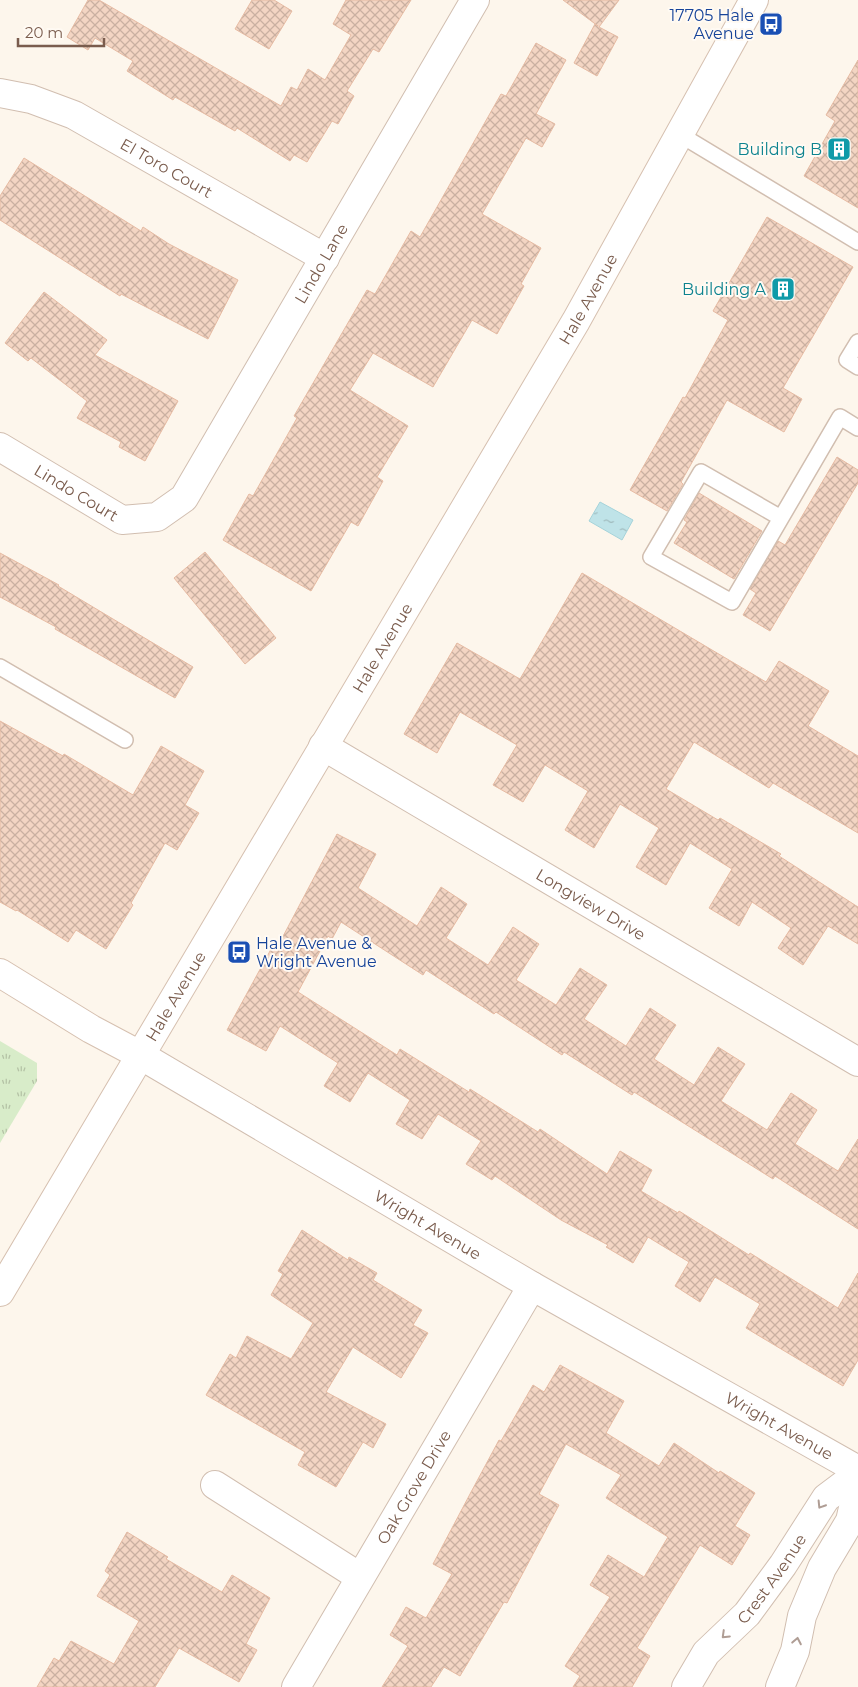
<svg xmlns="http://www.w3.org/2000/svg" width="858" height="1687" font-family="Montserrat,sans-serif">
<defs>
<pattern id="park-tufts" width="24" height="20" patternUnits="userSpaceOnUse" patternTransform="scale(1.25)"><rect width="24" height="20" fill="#d8ecc9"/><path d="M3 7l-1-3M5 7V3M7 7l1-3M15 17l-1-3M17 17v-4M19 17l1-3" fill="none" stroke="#b4c2a5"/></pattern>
<pattern id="water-ripples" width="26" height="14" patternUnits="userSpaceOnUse" patternTransform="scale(1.25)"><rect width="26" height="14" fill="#bfe3e8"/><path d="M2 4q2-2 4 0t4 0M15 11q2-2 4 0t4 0" fill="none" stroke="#a0bbbe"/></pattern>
<pattern id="building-cross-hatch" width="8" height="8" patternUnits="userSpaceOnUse" patternTransform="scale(1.25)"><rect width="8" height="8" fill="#f3d5c3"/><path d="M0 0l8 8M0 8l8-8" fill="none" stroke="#cab0a1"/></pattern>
</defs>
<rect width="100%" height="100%" fill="#fdf6ec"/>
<path fill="url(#park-tufts)" d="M0,1041L37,1063V1081L0,1143Z"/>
<path fill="url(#water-ripples)" stroke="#a5d3da" d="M600,502L633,520L622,540L589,521Z"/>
<path fill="url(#building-cross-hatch)" stroke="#e6bba3" d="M88,0H99L281,106L291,87L297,90L308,69L325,80L351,35L333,24L346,0H411L379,52L373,49L347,91L354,96L338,124L332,121L307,162L294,155L290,161L237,128L235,131L175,97L173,100L127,71L133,61L95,38L88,50L67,37Z
M252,0H274L292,11L269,49L235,29Z
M563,0H619L599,27L618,37L597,76L574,63L595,24L598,26Z
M536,43L566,60L536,114L555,124L542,147L526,138L482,214L541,248L521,284L524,286L497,334L472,320L433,387L373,353L350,390L408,426L377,477L383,481L358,526L351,522L311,591L223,540L249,494L253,496L297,418L294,416L367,290L375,294L411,231L420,237L501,94L506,96Z
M858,60V208L804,176L835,121L826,115Z
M24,158L141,231L143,227L169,244L238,280L208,339L121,294L120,296L0,220V196Z
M767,217L853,267L783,388L802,399L784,432L727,400L681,482L683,484L667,511L630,490L683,397L685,398L728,320L713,311Z
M44,292L107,340L95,355L178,401L145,461L119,447L121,442L77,418L87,401L31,358L28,361L5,343Z
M837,457L858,470V483L770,631L743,615L756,593L750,589L778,541L785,545Z
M699,493L762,531L734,579L674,543L687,522L684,520Z
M205,552L276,638L245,664L174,578Z
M0,553L59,585L58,586L193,667L175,698L55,629L56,627L0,597Z
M582,573L766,682L779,661L829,691L808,726L858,756V833L773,783L769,788L694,742L666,789L718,820L720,818L781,854L779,856L858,907V944L828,926L803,965L778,948L791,928L752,902L739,926L709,908L732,869L690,843L666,885L636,867L659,828L620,804L594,848L565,830L588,791L545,765L523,802L493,785L517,745L460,712L437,753L404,734L457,643L520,679Z
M0,721L63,756L64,754L133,795L161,746L204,771L185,805L199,813L177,850L165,843L131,903L133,905L106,949L76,930L68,942L17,910L16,911L0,902Z
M337,834L376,854L358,888L417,926L441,887L467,904L446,938L488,965L513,927L539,944L516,980L556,1005L580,968L607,985L584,1019L626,1046L650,1008L676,1025L654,1059L694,1085L718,1047L745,1064L721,1101L767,1130L791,1093L817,1110L795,1144L838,1171L858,1139V1229L775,1176L773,1179L634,1092L632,1095L564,1052L562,1055L496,1012L494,1014L426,970L423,975L341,922L332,939L328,936L298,992L397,1055L400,1049L469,1092L470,1089L538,1132L540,1129L607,1174L620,1151L652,1170L641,1191L678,1213L679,1211L749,1255L750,1253L838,1308L858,1273V1360L843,1386L746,1328L760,1304L715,1277L700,1302L675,1286L689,1262L648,1237L633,1263L606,1247L608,1245L561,1220L495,1176L492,1180L466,1164L481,1141L438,1114L422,1139L396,1124L410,1100L368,1073L350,1102L324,1086L338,1063L280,1026L266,1051L227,1030L276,940L280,942Z
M302,1230L348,1260L349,1257L377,1273L373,1280L422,1310L413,1325L428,1333L401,1378L353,1347L326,1392L386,1424L373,1448L363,1442L336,1487L298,1465L305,1452L206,1395L230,1354L236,1358L247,1336L291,1359L313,1323L271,1295L283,1274L278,1271Z
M560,1365L624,1401L606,1433L659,1466L674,1443L719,1473L720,1471L755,1493L735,1526L750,1535L732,1565L700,1545L637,1648L650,1656L632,1687H573L580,1676L565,1666L610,1597L590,1585L608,1555L644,1577L668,1537L606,1498L621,1475L566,1444L539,1494L559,1505L507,1603L504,1602L460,1676L444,1667L431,1687H382L408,1646L390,1635L406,1607L426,1618L452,1574L433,1564L470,1494L499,1440L501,1441L533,1385L544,1392Z
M127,1532L168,1557L166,1559L222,1592L232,1575L270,1598L246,1644L257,1650L239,1682L179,1648L155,1687H37L54,1658L59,1661L71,1641L114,1664L139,1621L97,1596L110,1575L105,1571Z"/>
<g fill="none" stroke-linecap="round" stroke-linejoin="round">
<g stroke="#d1beb0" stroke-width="18">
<path id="lane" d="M679,134L858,242
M858,342L847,360L858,367
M781,518L701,472L651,557L732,602L840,417L858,428
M0,667L125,740"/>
</g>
<g stroke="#d1beb0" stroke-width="30">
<g id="street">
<path id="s1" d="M0,93L31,99L74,115L325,258"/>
<path id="s2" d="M0,447L122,520L157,517L184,498L475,0"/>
<path id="s3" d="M323,746L858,1062"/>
<path id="s4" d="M140,1055L532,1286L858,1470"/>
<path d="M215,1485L360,1577"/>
<path id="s5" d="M296,1687L532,1286"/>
<path id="s6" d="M686,1687L706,1653L747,1614L783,1565L826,1498L858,1474"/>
<path d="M780,1687L795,1651L802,1616L822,1568L850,1521L858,1486"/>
</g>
</g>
<g stroke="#d6c0b0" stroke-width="30">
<g id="secondary">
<path d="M0,973L91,1029L140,1055"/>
<path id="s7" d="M0,1292L576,321L754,0"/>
</g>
</g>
<use href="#lane" stroke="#fff" stroke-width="15"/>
<use href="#street" stroke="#fff" stroke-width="28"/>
<use href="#secondary" stroke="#fff" stroke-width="28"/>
</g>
<defs><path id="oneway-chevron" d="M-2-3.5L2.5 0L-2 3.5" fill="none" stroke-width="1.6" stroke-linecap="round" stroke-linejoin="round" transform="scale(1.25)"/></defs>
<g stroke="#af9d94">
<use href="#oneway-chevron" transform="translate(821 1505) rotate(122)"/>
<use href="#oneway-chevron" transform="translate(725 1635) rotate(136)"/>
<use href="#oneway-chevron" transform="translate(797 1641) rotate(-79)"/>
</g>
<defs>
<g id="bus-square" transform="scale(1.25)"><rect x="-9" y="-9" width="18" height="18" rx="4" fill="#1a4fb4" stroke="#fffaf3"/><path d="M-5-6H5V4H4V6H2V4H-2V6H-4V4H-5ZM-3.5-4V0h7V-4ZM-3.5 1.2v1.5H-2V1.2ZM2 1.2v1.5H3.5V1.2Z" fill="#fff"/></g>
<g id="building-square" transform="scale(1.25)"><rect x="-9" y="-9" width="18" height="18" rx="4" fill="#0f9aa8" stroke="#fffaf3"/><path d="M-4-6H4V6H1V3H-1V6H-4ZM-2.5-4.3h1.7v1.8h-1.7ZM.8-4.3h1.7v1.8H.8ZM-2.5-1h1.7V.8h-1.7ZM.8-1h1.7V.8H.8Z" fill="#fff"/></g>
</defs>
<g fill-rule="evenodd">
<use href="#bus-square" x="771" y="24"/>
<use href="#building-square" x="839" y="149"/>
<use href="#building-square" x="783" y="289"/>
<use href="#bus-square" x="239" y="952"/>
</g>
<g text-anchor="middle" stroke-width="4" stroke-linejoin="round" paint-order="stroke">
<g font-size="16" fill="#164399" stroke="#fffaf3" text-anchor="end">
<text x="754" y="21">17705 Hale<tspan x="754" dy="18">Avenue</tspan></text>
<text x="256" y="949" text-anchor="start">Hale Avenue &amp;<tspan x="256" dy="18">Wright Avenue</tspan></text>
</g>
<g font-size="16" fill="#0d838f" stroke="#fffaf3" text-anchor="end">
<text x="822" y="155">Building B</text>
<text x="766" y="295">Building A</text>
</g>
<g font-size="16" fill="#7a5c4d" stroke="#fffaf3">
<text dy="6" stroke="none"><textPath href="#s1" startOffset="184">El Toro Court</textPath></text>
<text dy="6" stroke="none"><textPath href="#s2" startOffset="482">Lindo Lane</textPath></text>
<text dy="6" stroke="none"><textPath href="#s7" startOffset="1154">Hale Avenue</textPath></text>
<text dy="6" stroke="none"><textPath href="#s2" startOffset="89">Lindo Court</textPath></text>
<text dy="6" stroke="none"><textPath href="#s7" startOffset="749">Hale Avenue</textPath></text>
<text dy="6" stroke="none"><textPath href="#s3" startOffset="311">Longview Drive</textPath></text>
<text dy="6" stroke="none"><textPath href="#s7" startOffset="344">Hale Avenue</textPath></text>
<text dy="6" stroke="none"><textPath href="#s4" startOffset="334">Wright Avenue</textPath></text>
<text dy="6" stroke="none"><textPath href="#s4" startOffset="739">Wright Avenue</textPath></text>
<text dy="6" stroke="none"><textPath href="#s5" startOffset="232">Oak Grove Drive</textPath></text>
<text dy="6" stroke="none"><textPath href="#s6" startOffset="139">Crest Avenue</textPath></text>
</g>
</g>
<path d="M18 38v8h86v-8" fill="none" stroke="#7a5c4d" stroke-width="2.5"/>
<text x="25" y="38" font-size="15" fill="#7a5c4d" stroke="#fffaf3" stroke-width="4" paint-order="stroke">20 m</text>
</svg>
